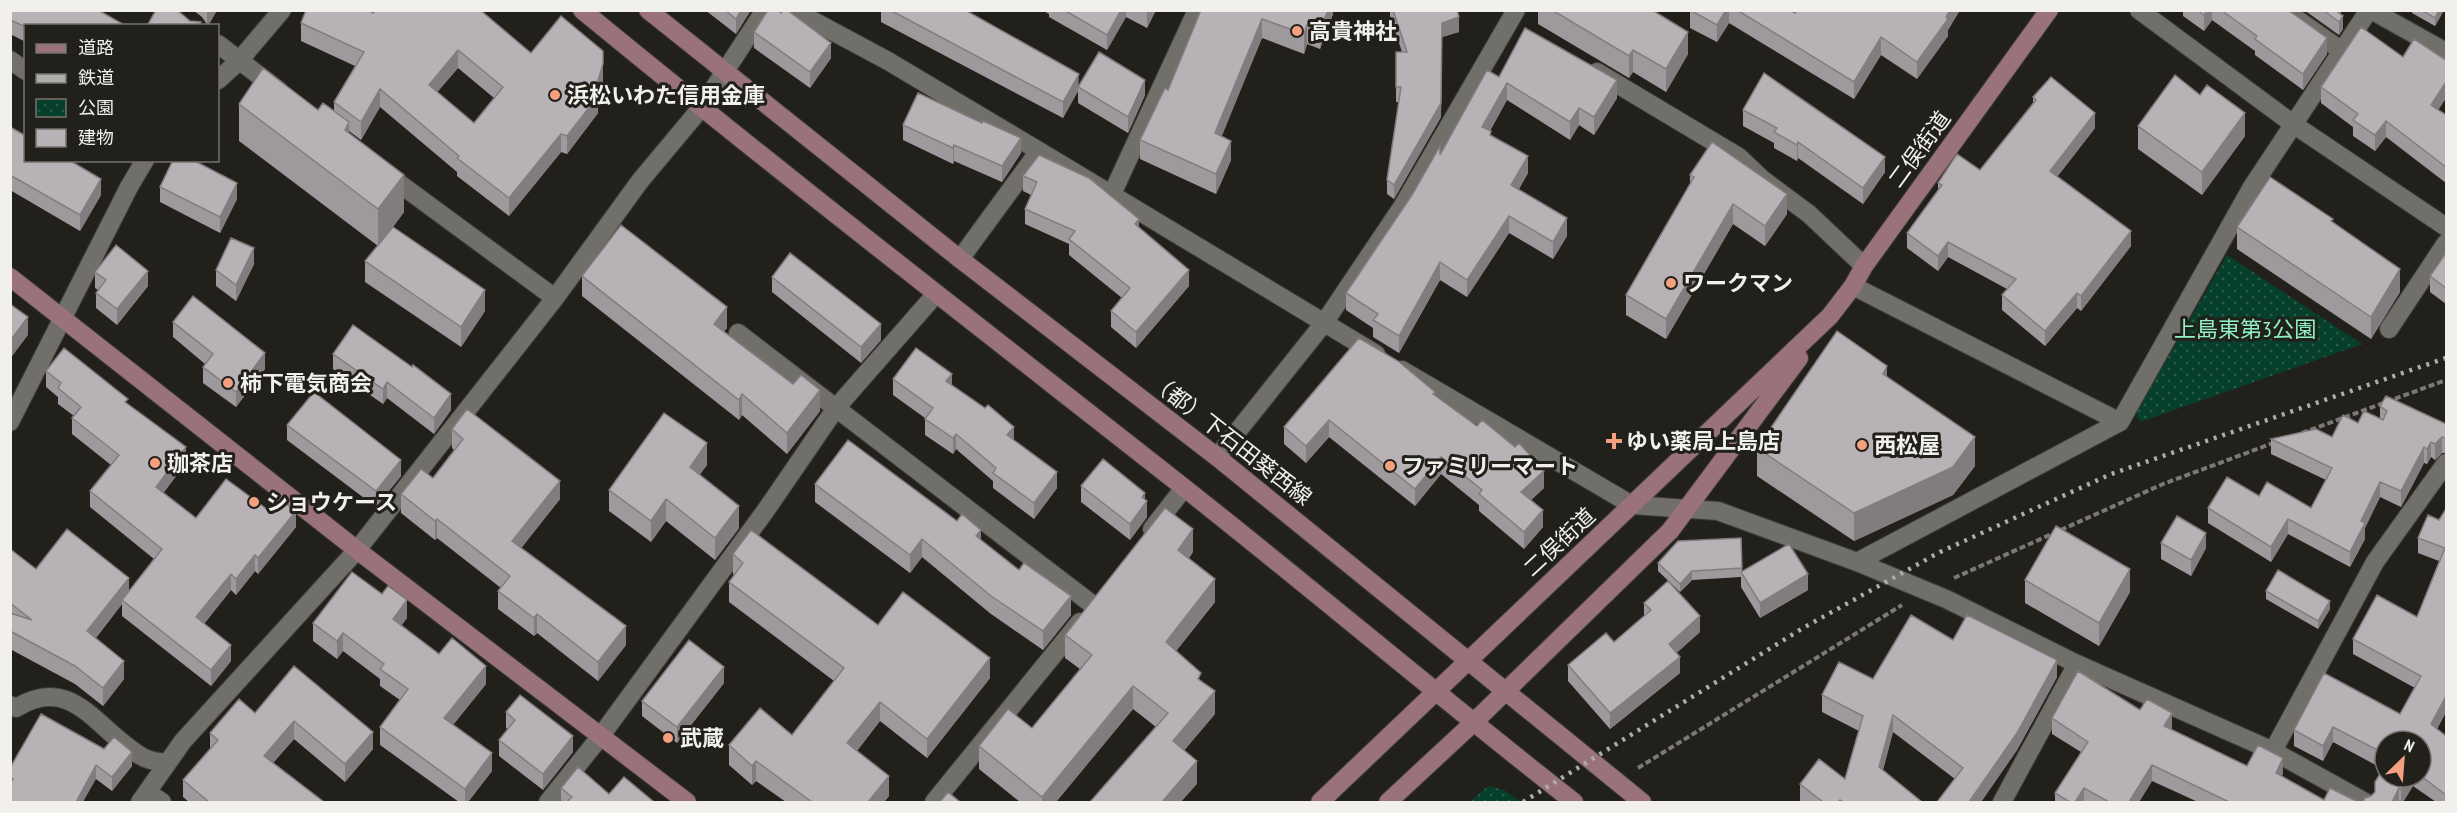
<svg xmlns="http://www.w3.org/2000/svg" width="2457" height="813" font-family="'PT Sans Narrow','Noto Sans JP',sans-serif">
<defs>
<pattern id="park-dots" width="8" height="8" patternUnits="userSpaceOnUse" patternTransform="scale(1.5)"><rect width="8" height="8" fill="#06402c"/><path d="M2 2h.1M6 6h.1" fill="none" stroke="#2b5c4b" stroke-width="1.8" stroke-linecap="round"/></pattern>
</defs>
<rect width="100%" height="100%" fill="#22201b"/>
<path fill="url(#park-dots)" d="M2227,255L2362,344L2140,422L2136,413Z
M1488,786L1504,790L1521,802H1470Z"/>
<g fill="none" stroke-linecap="round" stroke-linejoin="round">
<g stroke="#3e3d39" stroke-width="20">
<path id="street" d="M793,10L888,61L1039,151
M2139,10L2293,124L2446,227
M2284,10L2342,51
M2371,10L2446,52
M218,44L278,90
M10,60L26,71
M1597,72L1739,157L1762,179L1809,214L1864,266
M218,80L238,62L282,10
M385,173L555,298
M1112,194L1197,10
M960,259L1039,151L1376,354
M1853,286L2120,422
M2389,329L2446,243
M738,333L1093,605
M1402,370L1632,505L1718,511L1857,562L1946,599L2077,664L2273,751L2365,802
M10,422L129,187L145,160
M1217,457L1324,323L1402,207L1516,10
M1152,529L1184,488
M1857,562L2120,422L2252,187L2369,10
M10,705L16,708C73,673 96,730 141,756C148,761 159,762 167,763
M2273,751L2375,562L2446,463
M147,792L162,802
M140,802L183,741L357,550L555,298L640,181L701,108L765,10
M548,802L600,737L766,510L836,408L935,295
M934,802L1080,622
M2002,802L2077,664"/>
</g>
<g stroke="#3e3d39" stroke-width="20">
<path id="secondary" d="M582,10C779,172 981,328 1182,486C1314,590 1442,699 1574,802
M648,10L960,259L1217,457L1642,802
M10,277L357,550L687,802
M1320,802L1830,316L1853,286L1864,266L2049,10
M1388,802L1473,723L1670,531L1799,358"/>
</g>
<path stroke="#7b7975" stroke-width="4" stroke-dasharray="6 3" stroke-linecap="butt" d="M2302,433L2446,380
M1954,578L2163,484L2276,442
M1638,768L1902,605"/>
<use href="#street" stroke="#716f69" stroke-width="18"/>
<use href="#secondary" stroke="#997379" stroke-width="18"/>
<path stroke="#aeada9" stroke-width="4.5" stroke-dasharray="3 6" stroke-linecap="butt" d="M1523,802L1803,628L1940,552L2111,474L2446,358"/>
</g>
<path fill="#9e999d" fill-rule="evenodd" d="M10,10L126,26H26V42L10,34Z
M193,10H217L208,26L202,17Z
M705,10H751L736,34Z
M881,10H965L1079,86L1145,95L1128,133L1078,103V91L1063,118L881,22Z
M1042,10H1156L1147,28L1126,17L1107,50L1049,17V14Z
M1201,10H1333V14L1320,49L1307,44L1304,54L1262,38L1221,136L1231,160L1216,194L1140,159V140L1168,90Z
M1390,10H1457L1459,32L1442,37L1441,117L1394,199L1387,194V180L1399,102H1396V52H1402L1390,16Z
M1538,10H1652L1688,54L1666,92L1633,72L1629,78L1538,24Z
M1790,10L1795,13L1797,10H1960L1948,30V36L1917,79L1881,55L1854,99L1729,23L1717,42L1690,28V11Z
M2183,10H2288L2327,54L2303,90L2255,55V51L2212,20L2204,31L2183,16Z
M2304,10H2342L2340,14L2343,29L2339,35Z
M2412,10H2444L2435,26L2412,13Z
M373,13L531,53L603,82L598,97V113L567,154L561,152L509,216L457,176V172L380,107L361,140L349,131V133L404,212L385,238L485,311L461,347L365,282V261L378,246L239,141V104L334,111V102L355,66L301,41V23ZM458,68L494,98L474,123L437,92Z
M754,32L831,58L810,88L754,48Z
M2403,57L2446,60V98L2438,110L2446,115V183L2386,137L2375,151L2353,136V127L2321,103V87Z
M1499,77L1617,98L1594,135L1579,125L1570,140L1507,100L1490,131L1491,136L1528,173L1519,189L1567,236L1553,259L1509,233L1467,297L1440,280L1399,353L1373,337V328L1346,310V293L1440,155Z
M2033,97L2095,128L2057,177L2131,246L2081,311L2077,308L2045,346L2002,310V295L2007,289L1948,257L1938,271L1907,248V233L1938,190V183L1980,170L2033,103Z
M1743,110L1885,172L1863,204L1798,158L1797,161L1774,148V143L1743,126Z
M903,125L1021,153L1002,182L954,161L953,164L903,140Z
M2138,126L2245,136L2202,195L2138,149Z
M10,127L101,195L80,231L10,190Z
M1690,175L1787,214L1765,246L1733,224L1666,339L1626,315V295L1690,185Z
M1023,176L1139,228L1189,286L1136,348L1111,327V311L1122,298L1069,255V244L1025,224V209L1031,195L1023,191Z
M160,187L237,199L220,233L160,202Z
M2333,222L2400,292L2371,339L2237,249V227Z
M2446,253V304L2430,292V276Z
M254,264L236,301L216,286V270Z
M95,272L148,286L117,325L96,308V293L98,290L95,288Z
M582,276L727,328L724,331L820,411L787,454L742,415L739,420L582,296Z
M772,277L881,340L861,363L772,292Z
M173,322L265,369L236,407L203,383V367L205,364L173,337Z
M333,354L451,410L434,434L387,398L383,404L333,369Z
M46,371L128,404L186,463L163,493L196,518L268,510L296,527L258,574L255,571L236,595L231,590L204,624L231,661L211,686L122,616V604L96,638L124,679L103,706L75,684L10,649V549L36,569L129,591L154,559L90,507V491L111,465L72,434V418L74,416L58,404V397L46,387Z
M893,379L952,385L1014,440L1057,488L1034,519L993,488V481L956,449L953,454L925,435V418L893,395Z
M1435,395L1544,488L1531,500L1543,527L1524,549L1479,511V505L1441,474L1415,506L1329,437L1306,463L1284,444V427Z
M2380,406L2446,424V453H2442L2435,460L2431,457L2427,464L2424,463L2401,507L2380,497L2365,528V539L2350,567L2288,534L2271,562L2208,523V508L2259,496L2311,508L2326,480L2271,454V439L2332,437L2358,423L2380,418Z
M287,425L401,476L376,507L287,440Z
M452,429L560,499L521,548L626,645L598,681L537,633L534,636L498,609V591L501,588L437,538L435,540L401,513V494L433,478L454,450L452,448Z
M1757,448L1975,466L1953,495L1854,541L1757,476Z
M707,465L700,474L739,528L715,560L666,521L651,542L609,511V490Z
M815,484L981,540L1071,615L1043,650L991,614L922,557L910,573L815,502Z
M1081,486L1145,500L1147,517L1130,540L1081,502Z
M2446,509V712L2437,729L2446,736V802H2436L2413,786L2403,802H2362L2371,796L2375,792L2383,769L2333,742L2323,761L2294,746V730L2400,714L2415,688L2353,654V639L2417,617L2439,561L2418,553V538L2439,520ZM2385,741H2421V777H2385Z
M1741,538L1742,571L1808,590L1760,618L1741,587V577L1692,580L1680,592L1658,571V563Z
M2161,543L2206,548L2191,576L2161,559Z
M1193,552L1189,558L1215,602L1176,651L1201,681L1215,714L1184,750L1197,784L1156,727L1133,709L1056,802H1020L979,769V746L1032,728L1080,669L1065,658V635Z
M733,554L878,625L990,678L927,758L880,721L857,751L889,796L884,802H786L756,781L752,785L729,765V745L792,735L834,681L729,602V582L734,575L733,574Z
M2025,580L2130,592L2099,646L2025,603Z
M2266,591L2330,609L2318,629L2266,599Z
M1644,603L1700,632L1676,653L1680,673L1610,729L1568,681V665L1614,642L1644,616Z
M407,618L401,626L439,654L486,684L453,725L492,771L468,802H459L380,745V727L400,700L380,686V679L343,651L337,659L313,641V623Z
M1953,640L2057,677L2017,750L1981,802H1937L1955,779L1893,732L1883,770L1922,802H1801L1800,801V784L1845,779L1859,731L1822,712V695L1873,679Z
M294,666L373,749L345,782L294,739L273,763L324,802H189L183,797V780L210,750V733L255,713Z
M724,683L677,743L642,716V701Z
M2140,710L2172,728L2171,729L2247,766L2283,773L2282,776L2324,800L2358,802H2198L2152,781L2139,802H2055V793L2081,752L2052,734V718Z
M506,712L573,752L543,790L499,756V740L508,729L506,728Z
M41,714L132,766L112,791L96,779L10,802V768Z
M561,788L609,794L654,802H561Z"/>
<path fill="#817d7f" d="M207,10H217L208,26H207Z
M741,10H751L736,34V19Z
M1121,10H1126V17L1107,50V35Z
M1148,10H1156L1147,28V12Z
M1328,10H1333V14L1320,49V30Z
M1726,10H1729V23L1717,42V25Z
M1950,10H1960L1948,30V36L1917,79V62Z
M2207,10H2212V20L2204,31V15Z
M2439,10H2444L2435,26V18Z
M2343,16V29L2339,35V22Z
M1459,17V32L1442,37L1441,117L1394,199V185L1442,23Z
M1262,19V38L1215,153V133Z
M1307,25V44L1304,54V34Z
M1688,32V54L1666,92V69Z
M1881,37V55L1854,99V82Z
M2327,38V54L2303,90V74Z
M831,43V58L810,88V72Z
M458,50V68L429,102V85Z
M1633,50V72L1629,78V56Z
M603,64V82L598,97V113L567,154V136L595,90Z
M1079,74L1078,91L1063,118V102Z
M1145,80V95L1128,133V117Z
M1617,80V98L1594,135V117Z
M2446,82V98L2431,121V105Z
M1507,83V100L1482,144V127Z
M380,89V107L361,140V122Z
M1579,108V125L1570,140V122Z
M2095,113V128L2050,186V171Z
M2245,113V136L2202,195V172Z
M2386,121V137L2375,151V135Z
M349,122V159L345,130Z
M561,134V152L509,216V198Z
M1021,138V153L1002,182V166Z
M1231,141V160L1216,194V174Z
M1798,142V158L1797,161V145Z
M954,145V161L953,164V148Z
M1528,156V173L1511,202V185Z
M1885,157V172L1863,204V188Z
M404,175V212L378,246V209Z
M101,179V195L80,231V215Z
M237,183V199L220,233V217Z
M1787,194V214L1765,246V226Z
M1733,204V224L1666,339V319Z
M1509,216V233L1467,297V280Z
M1567,218V236L1553,259V242Z
M1139,219V235L1135,224Z
M2131,231V246L2081,311V296Z
M1948,242V257L1938,271V256Z
M254,248V264L236,301V285Z
M1440,262V280L1399,353V336Z
M2400,269V292L2371,339V317Z
M1189,270V286L1136,348V332Z
M148,271V286L117,325V309Z
M485,290V311L461,347V327Z
M2077,293V308L2045,346V331Z
M727,307V328L714,344V324Z
M28,317V335L10,359V341Z
M881,324V340L861,363V347Z
M265,353V369L236,407V392Z
M1887,366V395L1883,374Z
M952,374V390L946,381Z
M387,382V398L383,404V389Z
M820,390V411L787,454V433Z
M451,394V410L434,434V418Z
M742,394V415L739,420V400Z
M1329,420V437L1306,463V446Z
M1014,427V442L1007,435Z
M956,434V449L953,454V438Z
M1975,437V466L1953,495L1854,541V513Z
M2442,437V453L2435,460V444Z
M2431,442V457L2427,464V449Z
M707,443V465L690,488V467Z
M186,447V463L156,503V487Z
M2424,447V463L2401,507V491Z
M1441,457V474L1415,506V489Z
M401,460V476L376,507V491Z
M1544,471V488L1521,509V492Z
M1057,472V488L1034,519V503Z
M560,481V499L512,560V541Z
M2380,482V497L2365,528V539L2350,567V552L2361,521Z
M1145,493V503L1147,501V517L1130,540V524L1142,497Z
M666,499V521L651,542V521Z
M739,506V528L715,560V538Z
M1543,510V527L1524,549V532Z
M296,511V527L258,574V558Z
M437,519V538L435,540V521Z
M2288,519V534L2271,562V547Z
M1193,529V552L1178,573V550Z
M981,530V548L976,536Z
M2206,533V548L2191,576V560Z
M922,539V557L910,573V555Z
M255,555V571L236,595V579Z
M2130,569V592L2099,646V623Z
M1692,571V580L1680,592V584Z
M231,574V590L196,633V617Z
M1808,574V590L1760,618V603Z
M129,578V596L122,600V604L87,649V631Z
M1215,579V602L1166,664V642Z
M1071,596V615L1043,650V631Z
M407,600V618L393,637V619Z
M2330,601V609L2318,629V621Z
M537,614V633L534,636V618Z
M1700,616V632L1669,660V644Z
M626,626V645L598,681V662Z
M343,633V651L337,659V641Z
M231,645V661L211,686V670Z
M1680,657V673L1610,729V713Z
M990,658V678L927,758V739Z
M2057,660V677L2017,750L1981,802H1969Z
M124,661V679L103,706V688Z
M486,666V684L444,736V718Z
M724,667V683L677,743V727Z
M1133,686V709L1056,802H1042V797Z
M1215,691V714L1173,764V741Z
M2446,696V712L2431,739V724Z
M880,702V721L847,763V743Z
M2172,713V728L2164,741V726Z
M1893,715V732L1879,784V767Z
M294,721V739L264,773V756Z
M2333,727V742L2323,761V746Z
M373,732V749L345,782V764Z
M573,736V752L543,790V774Z
M132,752V766L112,791V777Z
M492,753V771L468,802H465V789Z
M2283,758V773L2276,788V773Z
M756,761V781L752,785V766Z
M1197,761V784L1181,802H1162Z
M96,765V779L83,802H76Z
M2152,765V781L2139,802H2129Z
M889,776V796L884,802H868Z
M2409,777H2413V786L2403,802H2401V790Z
M2084,788V802H2075Z
M2399,788V802H2392Z"/>
<path fill="#b8b2b6" stroke="#817d7f" stroke-width="1.5" fill-rule="evenodd" d="M10,10H98L126,26H32L30,24V26H26V27L10,20Z
M156,10H177L190,21L201,22L198,26H147Z
M306,10H368L373,13L375,10H480L531,53L561,16L603,51V64L595,90L598,96L567,136L561,134L509,198L457,158L459,156L380,89L361,122L334,102L364,52L301,23ZM458,50L503,87L474,123L429,85Z
M725,10H741L736,19Z
M768,10H778L781,13L783,10H787L831,43L810,72L754,32Z
M890,10H965L1079,74L1063,102Z
M1064,10H1121L1107,35Z
M1201,10H1328L1320,30L1307,25L1304,34L1262,19L1215,133L1231,141L1216,174L1140,140L1165,88L1168,90Z
M1393,10H1457L1459,17L1442,23L1441,103L1394,185L1387,180L1401,87H1396V52H1407Z
M1552,10H1652L1688,32L1666,69L1633,50L1629,56Z
M1690,10H1726L1717,25Z
M1737,10H1790L1795,13L1797,10H1950L1946,17L1948,19L1917,62L1881,37L1854,82Z
M2197,10H2207L2204,15Z
M2221,10H2288L2327,38L2303,74L2255,39L2257,36Z
M2323,10H2335L2343,16L2339,22Z
M2421,10H2439L2435,18Z
M2361,27L2403,57L2414,39L2446,60V82L2431,105L2446,115V167L2386,121L2375,135L2353,120L2358,114L2321,87Z
M1525,28L1617,80L1594,117L1579,108L1570,122L1507,83L1482,127L1491,131L1490,135L1528,156L1511,185L1567,218L1553,242L1509,216L1467,280L1440,262L1399,336L1373,320L1378,314L1346,293L1412,195L1440,146V155L1487,70L1499,77Z
M1099,52L1145,80L1128,117L1078,87Z
M263,68L318,110L323,103L349,122L345,130L404,175L378,209L239,104Z
M1764,73L1885,157L1863,188L1798,142L1797,145L1774,132L1777,128L1743,110Z
M2175,75L2200,95L2207,85L2245,113L2202,172L2138,126Z
M2051,77L2095,113L2050,171L2131,231L2081,296L2077,293L2045,331L2002,295L2016,279L1948,242L1938,256L1907,233L1942,185L1938,183L1957,154L1980,170L2036,100L2033,97Z
M918,93L982,123L983,121L1021,138L1002,166L954,145L953,148L903,125Z
M10,127L26,136V160H69L101,179L80,215L10,175Z
M1712,142L1787,194L1765,226L1733,204L1666,319L1626,295L1694,177L1690,175Z
M1039,155L1089,178L1139,219L1135,224L1189,270L1136,332L1111,311L1130,288L1069,239L1075,231L1025,209L1037,182L1023,176Z
M173,160H193L237,183L220,217L160,187Z
M2270,177L2333,219L2331,221L2400,269L2371,317L2237,227Z
M621,225L727,307L714,324L793,384L801,375L820,390L787,433L742,394L739,400L582,276Z
M393,227L485,290L461,327L365,261Z
M231,238L254,248L236,285L216,270Z
M116,245L148,271L117,309L96,293L106,280L95,272Z
M790,253L881,324L861,347L772,277Z
M2446,253V288L2430,276Z
M193,296L265,353L236,392L203,367L213,354L173,322Z
M10,304L28,317L10,341Z
M353,325L412,367L413,365L451,394L434,418L387,382L383,389L333,354Z
M1837,331L1887,366L1883,374L1975,437L1953,467L1854,513L1757,448Z
M1359,338L1398,361L1435,392L1433,394L1477,426L1482,420L1515,447L1519,443L1544,471L1521,492L1543,510L1524,532L1479,494L1482,490L1441,457L1415,489L1329,420L1306,446L1284,427Z
M64,348L128,399L125,402L186,447L156,487L196,518L226,479L268,510L277,497L296,511L258,558L255,555L236,579L231,574L196,617L231,645L211,670L122,600L162,549L90,491L119,455L72,418L81,407L58,388L61,383L46,371Z
M916,348L952,374L946,381L985,408L988,405L1014,427L1007,435L1057,472L1034,503L993,473L996,468L956,434L953,438L925,419L933,408L893,379Z
M314,392L401,460L376,491L287,425Z
M2386,396L2446,424V438L2442,437L2435,444L2431,442L2427,449L2424,447L2401,491L2380,482L2361,521L2365,523L2350,552L2288,519L2271,547L2208,508L2227,477L2259,496L2267,482L2311,508L2332,468L2271,439L2316,429L2332,437L2343,415L2358,423L2364,411L2383,420L2387,411L2380,406Z
M467,409L560,481L512,541L626,626L598,662L537,614L534,618L498,591L510,576L437,519L435,521L401,494L421,469L433,478L463,439L452,429Z
M664,413L707,443L690,467L739,506L715,538L666,499L651,521L609,490Z
M848,440L957,521L962,514L981,530L976,536L1019,570L1024,563L1071,596L1043,631L991,596L922,539L910,555L815,484Z
M1103,459L1145,493L1142,497L1147,501L1130,524L1081,486Z
M1165,508L1193,529L1178,550L1215,579L1166,642L1201,673L1198,679L1215,691L1173,741L1197,761L1162,802H1090L1168,713L1133,686L1042,797L979,746L1008,709L1032,728L1092,655L1065,635Z
M2446,509V696L2431,724L2446,736V795L2421,776V741H2385V754L2333,727L2323,746L2294,730L2324,673L2400,714L2421,676L2353,639L2377,595L2417,617L2445,548L2418,538L2428,515L2439,520Z
M2177,516L2206,533L2191,560L2161,543Z
M2056,526L2130,569L2099,623L2025,580Z
M67,529L129,578L87,631L124,661L103,688L75,666L10,631V613L32,620L10,603V549L36,569Z
M751,530L878,625L903,592L990,658L927,739L880,702L847,743L889,776L868,802H812L756,761L752,766L729,745L760,708L792,735L844,668L729,582L743,563L733,554Z
M1741,538L1742,568L1692,571L1680,584L1658,563L1678,541Z
M1789,544L1808,574L1760,603L1741,572Z
M2278,570L2330,601L2318,621L2266,591Z
M352,572L382,594L388,586L407,600L393,619L439,654L452,638L486,666L444,718L492,753L465,789L380,727L408,689L380,669L384,664L343,633L337,641L313,623Z
M1668,581L1700,616L1669,644L1680,657L1610,713L1568,665L1606,633L1614,642L1651,610L1644,603Z
M1911,615L1953,640L1967,615L2057,660L2017,733L1969,802H1937L1963,768L1893,715L1879,767L1922,802H1843L1840,800L1838,802H1823L1800,784L1819,759L1845,779L1863,716L1822,695L1839,662L1873,679Z
M689,640L724,667L677,727L642,701Z
M294,666L373,732L345,764L294,721L264,756L324,802H209L183,780L218,740L210,733L239,699L255,713Z
M2078,671L2140,710L2147,699L2172,713L2164,726L2247,766L2258,745L2283,758L2276,773L2324,800L2330,788L2358,802H2229L2152,765L2129,802H2109L2084,788L2075,802H2070L2055,793L2088,742L2052,718Z
M520,695L573,736L543,774L499,740L515,720L506,712Z
M41,714L104,749L114,737L132,752L112,777L96,765L76,802H10V784L13,779L10,778V768Z
M2385,766V777H2409L2401,790L2399,788L2392,802H2362L2365,798L2371,796L2375,792V782Z
M578,767L609,794L624,777L654,802H567L572,797L561,788Z
M948,792L960,802H940Z"/>
<g fill="#f3a081" stroke="#22201b" stroke-width="2">
<circle cx="1297" cy="31" r="6"/>
<circle cx="555" cy="95" r="6"/>
<circle cx="1671" cy="283" r="6"/>
<circle cx="228" cy="383" r="6"/>
<path d="M1611 432h6v6h6v6h-6v6h-6v-6h-6v-6h6z"/>
<circle cx="1862" cy="445" r="6"/>
<circle cx="155" cy="463" r="6"/>
<circle cx="1390" cy="466" r="6"/>
<circle cx="254" cy="502" r="6"/>
<circle cx="668" cy="738" r="6"/>
</g>
<g text-anchor="middle" stroke-width="6" stroke-linejoin="round" paint-order="stroke">
<g font-size="22" font-weight="bold" fill="#f1f0ec" stroke="#22201b" text-anchor="start">
<text x="1309" y="39">高貴神社</text>
<text x="567" y="103">浜松いわた信用金庫</text>
<text x="1683" y="291">ワークマン</text>
<text x="240" y="391">柿下電気商会</text>
<text x="1626" y="449">ゆい薬局上島店</text>
<text x="1874" y="453">西松屋</text>
<text x="167" y="471">珈茶店</text>
<text x="1402" y="474">ファミリーマート</text>
<text x="266" y="510">ショウケース</text>
<text x="680" y="746">武蔵</text>
</g>
<g font-size="22" fill="#f1f0ec" stroke="#22201b">
<text transform="translate(1919 149) rotate(-54)" y="8">二俣街道</text>
<text transform="translate(1231 439) rotate(38)" y="8">（都）下石田葵西線</text>
<text transform="translate(1559 542) rotate(-43)" y="8">二俣街道</text>
</g>
<g font-size="22" fill="#8ff0c5" stroke="#22201b">
<text x="2245" y="337">上島東第3公園</text>
</g>
</g>
<rect width="2457" height="813" fill="none" stroke="#f1f0ec" stroke-width="24"/>
<rect x="24" y="24" width="195" height="138" fill="#22201b" stroke="#75736f" stroke-width="1.5"/>
<rect x="36" y="44" width="30" height="9" fill="#997379" stroke="#75736f" stroke-width="1.5"/>
<text x="78" y="54" font-size="18" fill="#f1f0ec">道路</text>
<rect x="36" y="74" width="30" height="9" fill="#aeada9" stroke="#75736f" stroke-width="1.5"/>
<text x="78" y="84" font-size="18" fill="#f1f0ec">鉄道</text>
<rect x="36" y="99" width="30" height="18" fill="url(#park-dots)" stroke="#75736f" stroke-width="1.5"/>
<text x="78" y="114" font-size="18" fill="#f1f0ec">公園</text>
<rect x="36" y="129" width="30" height="18" fill="#b8b2b6" stroke="#75736f" stroke-width="1.5"/>
<text x="78" y="144" font-size="18" fill="#f1f0ec">建物</text>
<g transform="translate(2403 759) rotate(25)"><circle r="28" fill="#22201b" stroke="#75736f" stroke-width="1.5"/>
<path d="M0-4.5L10 22L0 15L-10 22Z" fill="#f3a081"/>
<text y="-9" font-size="16" font-weight="bold" text-anchor="middle" fill="#f1f0ec">N</text>
</g>
</svg>
